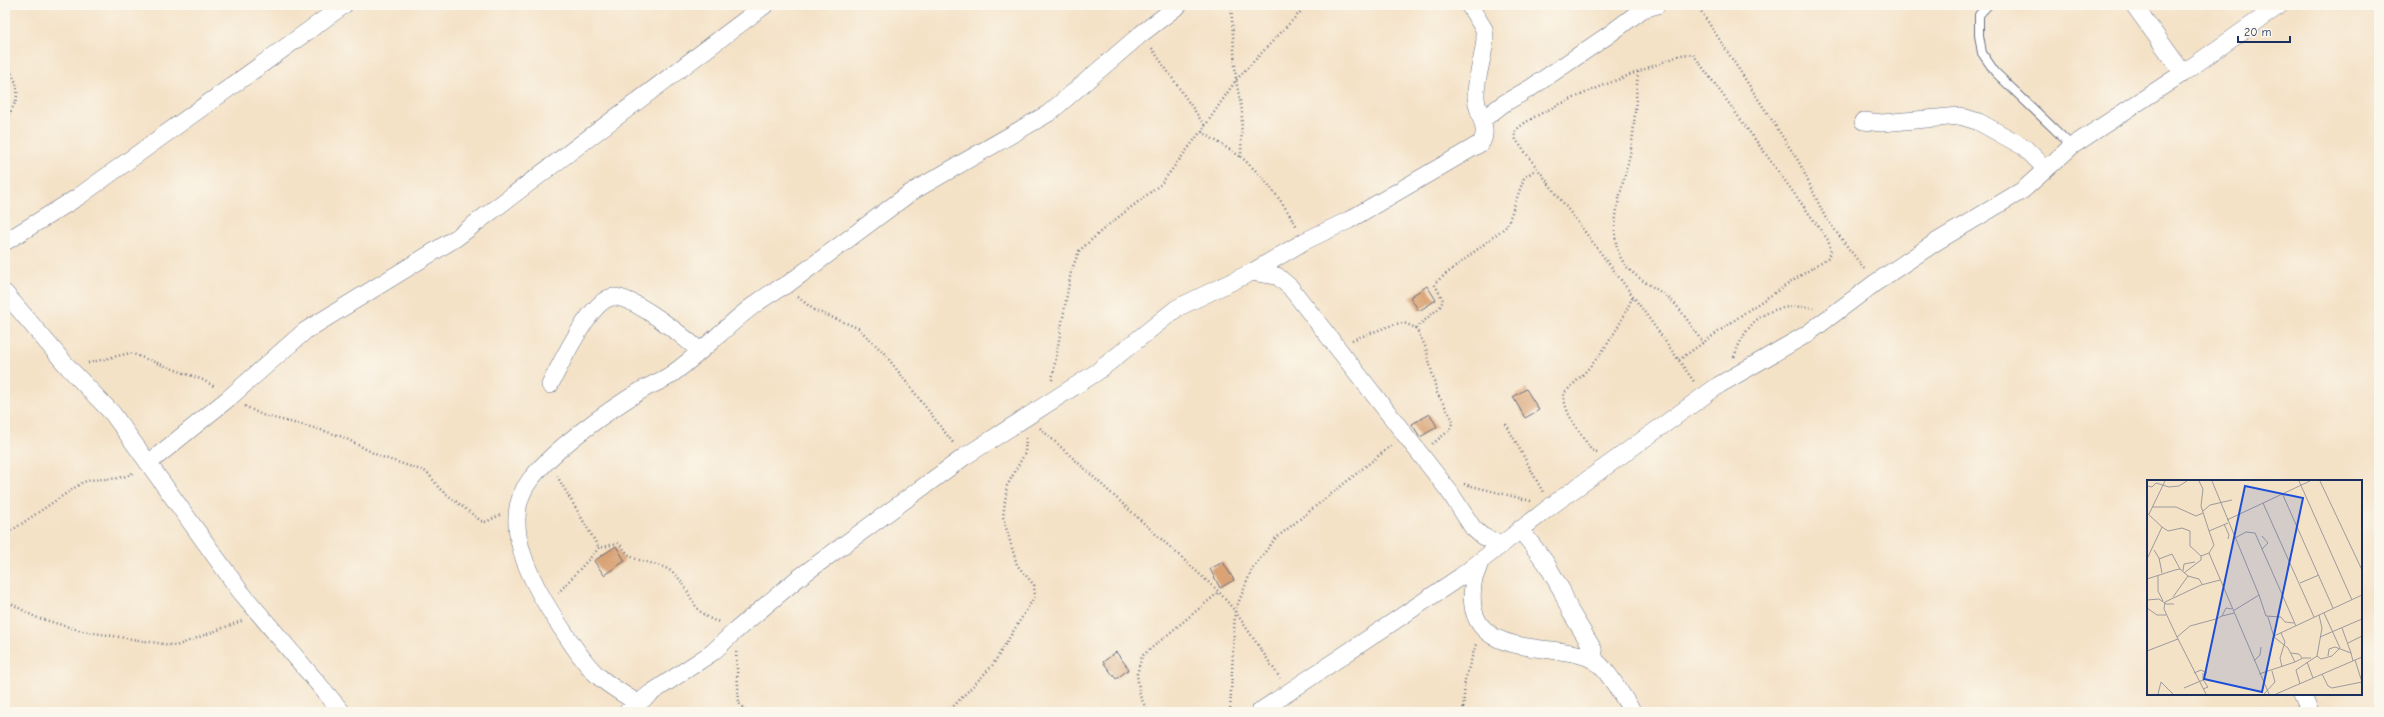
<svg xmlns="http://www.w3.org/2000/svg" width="2384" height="717" font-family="'Comic Neue',sans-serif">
<rect width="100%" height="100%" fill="#fbf7ec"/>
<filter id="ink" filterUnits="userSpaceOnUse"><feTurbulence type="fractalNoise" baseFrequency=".025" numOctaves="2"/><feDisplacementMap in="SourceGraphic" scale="8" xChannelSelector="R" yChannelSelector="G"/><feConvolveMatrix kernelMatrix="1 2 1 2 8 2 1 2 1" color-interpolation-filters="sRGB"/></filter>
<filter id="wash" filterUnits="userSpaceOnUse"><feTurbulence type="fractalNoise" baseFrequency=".012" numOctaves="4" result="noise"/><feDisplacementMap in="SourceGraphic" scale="16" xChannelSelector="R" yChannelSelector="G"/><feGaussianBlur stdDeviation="0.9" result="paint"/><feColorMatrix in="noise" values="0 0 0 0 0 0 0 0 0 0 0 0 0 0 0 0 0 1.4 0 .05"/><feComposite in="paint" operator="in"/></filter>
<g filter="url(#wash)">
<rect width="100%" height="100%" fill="#f4e2c7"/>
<g id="blocks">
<path fill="#d9a374" d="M1427,286L1436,300L1419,311L1410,297Z
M1526,389L1539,410L1525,418L1513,397Z
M1430,414L1437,427L1420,437L1412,424Z
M616,546L625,561L604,575L594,561Z
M1223,562L1234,580L1220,588L1210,569Z
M1116,652L1129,669L1116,679L1103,662Z"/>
</g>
</g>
<g filter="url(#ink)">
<use href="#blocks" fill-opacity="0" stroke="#676e83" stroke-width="1"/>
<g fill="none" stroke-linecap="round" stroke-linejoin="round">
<g stroke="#676e83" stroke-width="10">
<path id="lane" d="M1988,5L1979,15V35L1982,53L1995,72L2072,146"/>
</g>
<g stroke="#676e83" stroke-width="18">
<path id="street" d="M2134,5L2183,73
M1482,120L1503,104L1532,87L1607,36L1643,9L1657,5
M1863,121L1882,123L1960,116L1979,122L2024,147L2046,169
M5,242L78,197L344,5
M1252,272L1305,241L1349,220L1481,143C1490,129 1477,113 1476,98C1475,78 1484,58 1485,38L1484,29L1469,5
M5,293L68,367L113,414L240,591L342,712
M550,385C559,367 591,299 613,297C634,296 684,337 700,351
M150,462L229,398L305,331L456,238L765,5
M1520,529L1546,563L1562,591L1570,611L1593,649L1595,661
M1480,562C1478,570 1473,578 1473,585C1466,640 1508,645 1551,650C1565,652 1582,653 1595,661C1608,669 1623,698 1633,712
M2302,694L2310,712
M637,703C624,694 609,686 597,675C584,663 574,647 564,632C538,594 495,525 530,480C555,448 607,411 642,390C651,385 661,381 669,376C710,348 743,305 788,284L910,193L1049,113L1141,34L1179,5
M627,712L651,693L713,652L734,632L797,579L964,457L1097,372L1177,308L1252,272L1277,276L1290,287L1449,491L1473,528L1482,536L1501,545
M1259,712L1460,577L1551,506L1719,385L1807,334L1875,283L1936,242L2023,190L2072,146L2183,73L2280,5"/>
</g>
<path stroke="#676e83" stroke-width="2.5" stroke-dasharray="1 3" stroke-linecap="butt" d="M1231,5L1236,80L1242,111L1241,157C1266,179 1280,198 1297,227
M1298,5L1306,6
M1697,5L1799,162L1825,217L1865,270
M5,63C22,89 21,95 5,121
M1638,72C1636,95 1635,119 1632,142C1628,178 1600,233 1626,266C1639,281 1658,288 1672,301C1684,313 1693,329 1703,343
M1205,126L1236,80L1306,6L1312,5
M1202,132L1241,157
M798,297L814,310L858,328L884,353L954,444
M1416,328L1441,306L1443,300L1435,285L1436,282L1507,226L1524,178L1536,169
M1352,340L1395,324L1404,323L1416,328L1426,348L1437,393L1453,420L1450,430L1432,444
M1734,357C1748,317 1771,302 1814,308
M1679,360L1750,309L1829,257L1831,250L1828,240L1693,54L1681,55C1654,66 1527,112 1516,131C1514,134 1515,137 1516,140L1633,296L1695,383
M88,363L130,353L203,380L215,387
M1052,380L1071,272L1079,251L1107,226L1161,184L1205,126L1151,47
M245,406L262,415L318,429L343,437L379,456L427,472L440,489L481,521L486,522L500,515
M1506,424L1543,492
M1040,428L1219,592L1235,611L1280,678
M1597,452L1591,450C1581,432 1563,414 1564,393C1597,363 1615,337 1633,296
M557,476L599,548
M1464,484L1531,501
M5,535L83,482C101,476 117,483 134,472
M558,593L599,548L618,543C624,548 627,555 634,558C645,563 662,564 672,572C693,588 689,615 720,622
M5,600L35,617L82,631L176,646L244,620
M736,652L739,703L746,712
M948,712L992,666L1035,596L1034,585L1017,565L1003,517L1007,486L1025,453L1026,438
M1148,712L1140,696L1137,674L1142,656L1219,592
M1230,712L1235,611L1252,569L1275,539L1392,445
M1463,712L1465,680L1476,644"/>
<use href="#lane" stroke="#fff" stroke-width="8"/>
<use href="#street" stroke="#fff" stroke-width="17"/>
</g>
</g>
<g transform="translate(2147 480)">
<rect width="215" height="215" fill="#f4e2c7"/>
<path fill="none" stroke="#9d9a9d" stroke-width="1" d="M52,1L56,9L54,26L62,51M65,1L112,115L86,131M152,1L205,120M173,1L215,90M0,6L5,7L9,3L22,7L32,6L40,1M135,13L186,128M116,23L167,137M5,27H29L49,36L56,33M56,31L63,25L85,20M0,33L15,47L0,79M2,34L18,1M80,40L163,1M77,44L82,55L81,59M15,47L21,51L35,48L43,51V66L54,76M115,56L121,63L115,69M88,58L99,52L108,53L149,146M7,70L12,78L15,93M62,73L122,214M12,79L25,74L33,89M36,91L37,84L48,82M37,93L54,80V76L62,73L67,65L62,51L81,43M11,95V111L16,121M0,99L28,90L33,89L41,96M153,103L172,95M112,115L119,136L134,137L138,142L147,143M26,117L41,96L52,99L55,104M0,120L12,119L19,124H27M0,128L10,135H19M177,133L193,168M172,135L175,148L170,176L174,179L185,176L193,168M75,136L87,133M195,148L204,173M134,153L138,162L133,178L135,187M127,156L215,115M30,157L17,129L18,122L54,105L73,100M173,157L215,139M201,163L215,156M0,171L31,159M144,173L152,174L155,178M181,176L182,169L188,167L204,173L206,181M208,180L215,202M107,181L113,175L114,167M148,182L156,178H164M160,182L166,198M47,193L54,190L60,193M112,194L148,182L141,168L127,157L121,137M175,194L181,206L185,208L215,202M56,200L61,207L56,209M153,204L149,190L170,176M37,208L56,200V193M11,214L14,202L26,214M59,214L30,157L43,146L69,139L75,136L79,128L85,129M117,214L128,202L125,191M129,214L215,177"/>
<path fill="#1d4ed8" fill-opacity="0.15" stroke="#1d4ed8" stroke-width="2" d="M98,6L156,18L115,212L57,199Z"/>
<rect width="215" height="215" fill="none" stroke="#1b2f5e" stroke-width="2"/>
</g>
<rect width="2384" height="717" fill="none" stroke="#fbf7ec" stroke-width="20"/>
<path d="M2238 36v6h52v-6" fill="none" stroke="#1b2f5e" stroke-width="2"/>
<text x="2244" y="36" font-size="12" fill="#1b2f5e" stroke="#fbf7ec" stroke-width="3" paint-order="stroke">20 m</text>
</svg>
